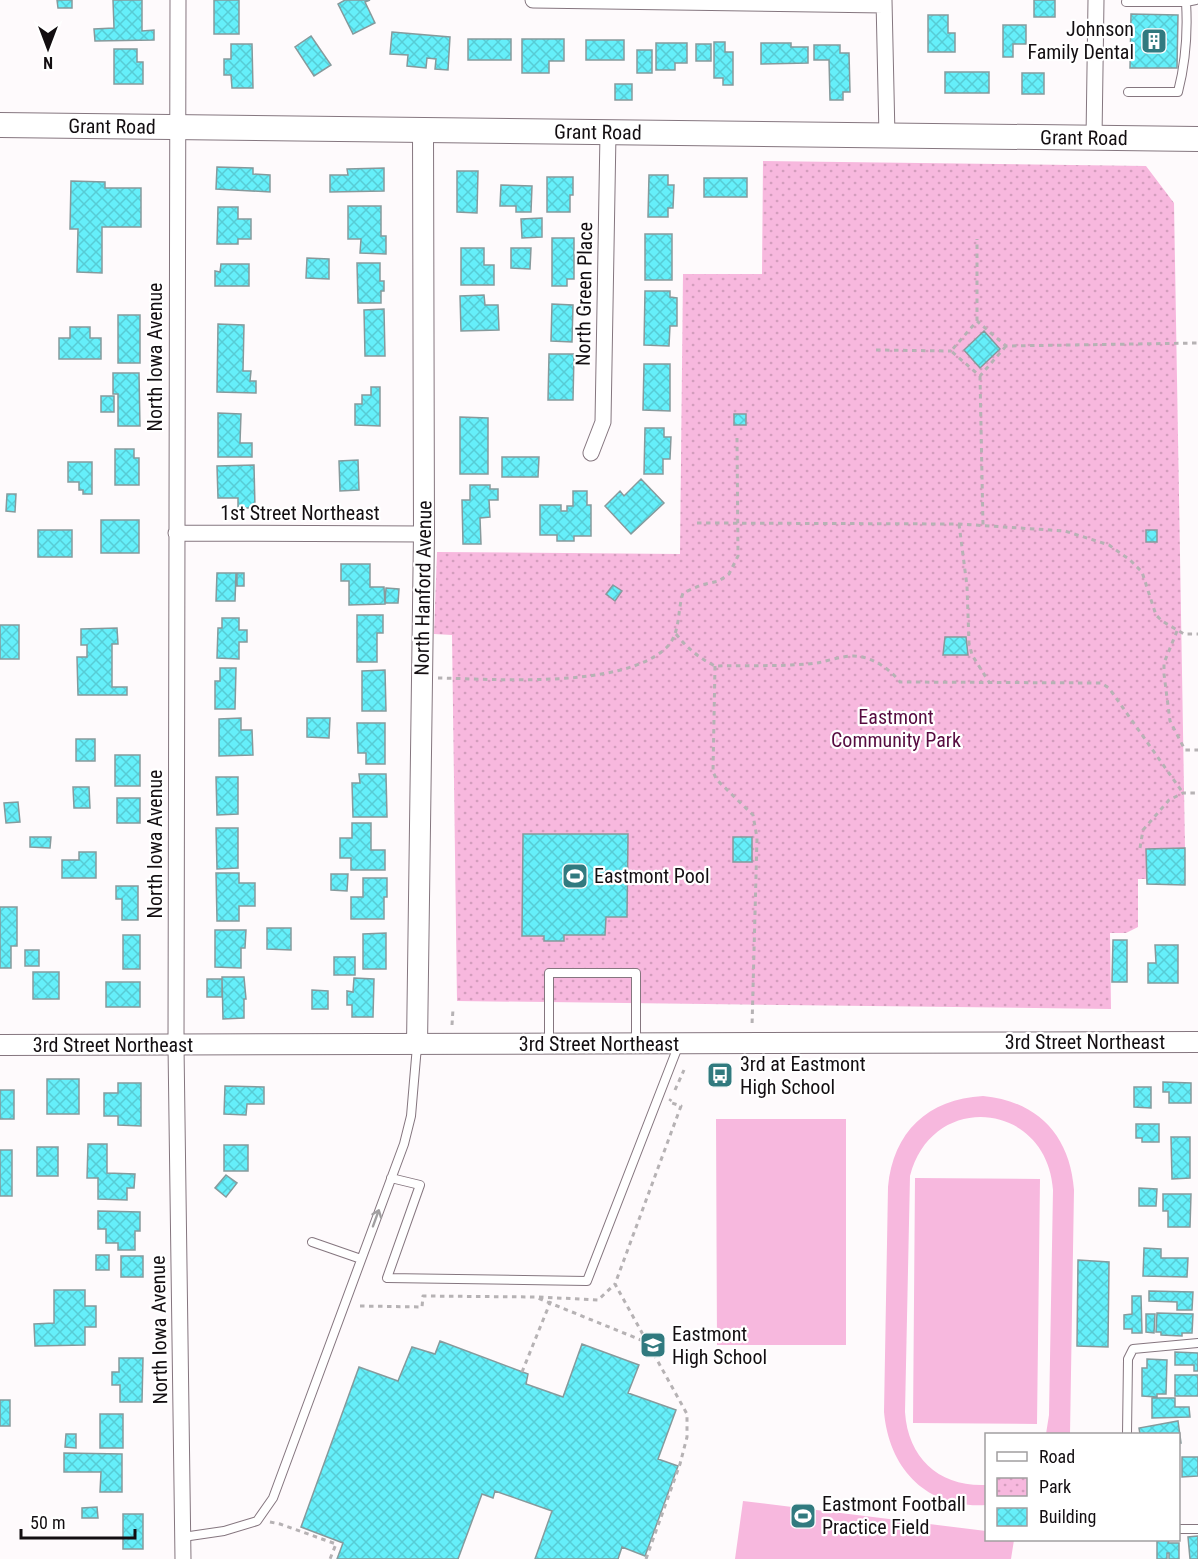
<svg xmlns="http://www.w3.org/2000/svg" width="1198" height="1559" font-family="'Roboto Condensed',sans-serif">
<defs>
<pattern id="park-dots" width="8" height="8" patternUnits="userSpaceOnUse" patternTransform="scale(1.5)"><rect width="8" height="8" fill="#f7b8de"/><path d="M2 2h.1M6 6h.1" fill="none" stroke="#d39dbd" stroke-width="1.8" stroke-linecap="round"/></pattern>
<pattern id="building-cross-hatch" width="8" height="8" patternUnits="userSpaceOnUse" patternTransform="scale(1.5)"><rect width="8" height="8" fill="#65effa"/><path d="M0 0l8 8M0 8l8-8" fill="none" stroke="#57ccd5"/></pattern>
</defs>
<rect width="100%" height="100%" fill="#fefafc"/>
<path fill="#f7b8de" d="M983,1096C1037,1101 1070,1135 1074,1190L1070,1434H1046L1049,1415L1053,1190C1047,1101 932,1090 910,1176L905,1412C908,1459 940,1487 986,1485V1505C927,1509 889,1469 884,1412L888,1187C893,1132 928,1099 983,1096Z
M716,1119H846V1345H717Z
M915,1178L1040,1179L1037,1424L913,1423Z
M743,1501L986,1531V1540H1014L1011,1559H735Z"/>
<path fill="url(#park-dots)" d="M763,161L1146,166L1174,203L1185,848L1146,849V879H1138V927L1126,933H1110L1111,1009L457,1001L452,635L434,634L437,552L680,554L683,274H762Z"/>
<path fill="url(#building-cross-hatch)" stroke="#869a9c" stroke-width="1.5" d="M57,0H72V8H58Z
M113,0H142V31L154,30V40L95,41L94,29L114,28Z
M214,0H239V34H214Z
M345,0H370L365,2L375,23L353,34L338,4Z
M1034,0H1055V17H1034Z
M1131,14L1178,15L1177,68H1130Z
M928,15H948V33H955V52H928Z
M1003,25H1026V44H1013V57H1003Z
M392,32L450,37L448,70L435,69L436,59L427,58L426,68L407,66L408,55L390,54Z
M311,36L331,65L314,76L295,47Z
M468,39H511V60H468Z
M522,39H564V61H549V73H522Z
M586,40H624V60H586Z
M714,42H725V52H733V85H723V78H714Z
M656,43H687V63H675V70H656Z
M761,43H791V47H808V63L761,64Z
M231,44H252L253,88H232L231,75H224V59H231Z
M696,44H711V61H696Z
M814,45H840V53H849L850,92H843V100H830L829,60H814Z
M114,49H137V62H143V84H114Z
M637,50H652V73H637Z
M945,72H989V93H945Z
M1022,73H1044V94H1022Z
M615,84H632V100H615Z
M217,167L253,168V174L270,175V192L216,189Z
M384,168V191L330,192V175H348L347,169Z
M457,171H478L477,213L457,212Z
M649,175H668V185H674L673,208H668V217H648Z
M547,177H573V195H570V212H547Z
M704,178H747V197H704Z
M71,181L105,182V188H141V227H102V273L77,272L78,229H70Z
M501,185L532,186L531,212H516V206H500Z
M348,206H381V236H386V254L360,253L361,239H348Z
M218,207H238V219H251V239H238V244H217Z
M542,218V237L522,238L521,219Z
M645,234H672V280H645Z
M552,238H574V279H567V286H552Z
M461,248H484V265H494V285H461Z
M511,248H531L530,269L511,268Z
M307,258L329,259V279L306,278Z
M357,263H380V281H384V291H381V303H358Z
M221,264H249V286H215V271L220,272Z
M645,291H670V297L677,298V326H670L669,346L644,345Z
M484,295L485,305H498L499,330L461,331L460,296Z
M552,304L573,305L572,342L551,341Z
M384,309L385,356H365L364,310Z
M118,315H140V363H118Z
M218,324L244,325L243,371H251L250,381H256V393L217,392Z
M70,327H90V338H101V359H59V338H70Z
M984,331L1000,349L980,368L964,350Z
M549,354H574L573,400H548Z
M644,364H670V411L643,410Z
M113,373H139L140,426H118V394H113Z
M371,387H380V426L355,425V404H362V395H371Z
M101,396H114V412H101Z
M218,413L241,414L240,443H252V457H218Z
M734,414H746V425H734Z
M460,417L488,418V474H460Z
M645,428H664V437H671L670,459H663V474H644Z
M115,449H134V458H139V485H115Z
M502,457H539L538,477H502Z
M358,460L359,490L340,491L339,461Z
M68,462H92V494H83V490H79V482H68Z
M254,465L255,508H238V498H218L217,466Z
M641,479L664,503L631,534L605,506L620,491L624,496Z
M470,485H490V489H498V500H489L490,517L480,518L481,544H463L462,500H470Z
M573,491H587V505H591V536H574V541H557V535H540V505H561V511H567V506H573Z
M7,494H16L15,512L6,511Z
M101,520H139V553H101Z
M38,530H72V557H38Z
M1146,530H1157V542H1146Z
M341,564H370V587H384L385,604L349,605V581H341Z
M217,573H236L235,601H216Z
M237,573H244V586H237Z
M613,585L622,591L615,601L606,594Z
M386,588L399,589L398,603H385Z
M357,615H383V633H377V662H357Z
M222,618H239V630H247V642H239V659L217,658L218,628H222Z
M0,625H19V659H0Z
M117,628L118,644H112V687H127V695H78L77,657H87V645H81V629Z
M945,637H966L968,655H943Z
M220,668H236L235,709H215V681H220Z
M385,670L386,711H362V671Z
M241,718V730H252L253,755L219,756V719Z
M307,718H330L329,738L307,737Z
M357,723H385V764H366V753H358Z
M76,739H95V761H76Z
M115,755H140V786H115Z
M359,774H386L387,817H353L352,783H360Z
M216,777H238V814L217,815Z
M73,787H89L90,808H74Z
M117,798H140V823H117Z
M18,802L20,822L6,823L4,803Z
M352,823H371V850H385V870H351V858H340V838H352Z
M216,828H238V868L217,869Z
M523,834H628L627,917H606L605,935H564V941H544V936H522Z
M30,837H51L50,848L30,847Z
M733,837H752V862H733Z
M1185,848V885L1147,884L1146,849Z
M79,852H96V878H62V860H79Z
M216,873H239V883H255V906H239V921H217Z
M331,874H348L347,891L331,890Z
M363,878H387V897H384V919H351V897H363Z
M116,886H138V920H122V899H116Z
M0,907H17V946H11V968H0Z
M267,928H291V950L267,949Z
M215,930H246L245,948H241V968L215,967Z
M386,933V969H363V934Z
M123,935H140V969H123Z
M1113,940H1127V982H1112Z
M1155,945H1178V983H1148V963H1156Z
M25,950H39V966H25Z
M334,957H355V975H334Z
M33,972H59V999H33Z
M222,977H244L246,999H244V1018L223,1019Z
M354,978L374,979L373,1017H352V1005H347V991L353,992Z
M207,979H222V997H207Z
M106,982H140V1007H106Z
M312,990L328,991V1009H312Z
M47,1079H79V1114H47Z
M1163,1082L1191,1083V1103H1169V1092H1163Z
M118,1083H141V1126L118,1125V1116H104V1093H118Z
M225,1086L264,1087V1104H247L246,1115L224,1114Z
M1134,1087H1151V1108L1134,1107Z
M0,1090H14V1119H0Z
M1136,1124H1159V1142H1142V1138H1136Z
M1171,1137H1190V1178L1172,1179Z
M88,1144H107V1173L135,1174L134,1188H127V1200L98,1199V1178H87Z
M224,1145H248V1171H224Z
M37,1147H58V1176H37Z
M0,1150H12V1196H0Z
M226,1175L237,1183L226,1197L215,1188Z
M1139,1188L1157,1189L1156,1206H1139Z
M1163,1194H1191L1190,1227H1168V1211H1163Z
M98,1211L140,1212V1231H135V1250H118V1243H106V1229H98Z
M1144,1248L1161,1249V1258H1188L1187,1277L1143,1276Z
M96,1255H109V1270H96Z
M121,1256H143V1277H121Z
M1078,1260L1109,1262L1108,1347L1077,1346Z
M54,1290H85V1306H96V1327H85V1345L35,1346L34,1324L54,1323Z
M1149,1291L1193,1292L1192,1310H1177V1302L1149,1301Z
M1132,1296H1141L1142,1333H1132V1329H1124V1315L1132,1314Z
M1157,1313L1193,1314L1192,1333H1182V1336L1161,1335V1332H1156Z
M1146,1314H1155L1154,1333L1146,1332Z
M440,1341L528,1374L526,1384L563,1397L582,1344L639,1365L628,1393L676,1410L658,1459L678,1466L645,1556L622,1547L618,1559H535L552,1511L495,1491L493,1498L482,1494L458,1559H337L343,1543L301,1527L359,1367L398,1381L412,1347L435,1354Z
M1175,1352L1198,1353V1371H1194V1365H1175Z
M119,1358H143L142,1402H120V1385H112V1372H119Z
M1147,1359L1167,1360L1166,1394H1157V1397L1142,1396V1368H1147Z
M1175,1375H1198V1396H1175Z
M1152,1398H1175V1407H1189L1190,1417L1152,1418Z
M0,1400H10V1426H0Z
M100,1414H123V1448H100Z
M1178,1421L1181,1443H1178V1434H1140L1139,1428Z
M66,1434H76V1448L65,1447Z
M64,1453L122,1454V1492H100L101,1472H64Z
M1182,1457H1198V1476L1182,1477Z
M97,1507L98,1518H82V1508Z
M123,1514H143V1549H123Z
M1198,1536V1559H1190L1188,1537Z
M1157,1540H1169L1168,1543H1179V1559H1169V1553H1167V1559H1157Z"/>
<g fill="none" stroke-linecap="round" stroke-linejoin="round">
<g stroke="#85767f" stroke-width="10">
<path id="service" d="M1126,2H1186L1196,0
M1128,92H1178C1186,61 1188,34 1186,2
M549,1044V973H636V1043
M391,1178L420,1185L387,1278L587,1281L679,1044
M312,1242L361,1259
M1127,1434L1128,1359L1133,1349L1198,1343
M1178,1529H1198
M183,1537L224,1531L257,1521L273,1498L404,1144L411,1116L417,1046"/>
</g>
<g stroke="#85767f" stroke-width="17">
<path id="minor" d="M178,0L176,1046L183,1559
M533,0L884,5
M884,0L887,136
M1094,138L1096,0
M591,453L603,422L608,133
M176,533L424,534"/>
</g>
<g stroke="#85767f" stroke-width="22">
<path id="tertiary" d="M0,1045L1198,1042
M417,1045L424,534L423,131"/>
</g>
<g stroke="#85767f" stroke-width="26">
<g id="primary">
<path id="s1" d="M0,125L1198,139"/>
</g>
</g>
<path stroke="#b6b2b4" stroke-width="3" stroke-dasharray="4.5 4.5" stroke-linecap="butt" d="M977,321V239
M1006,346L980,376L951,351L977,321L1006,346L1198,343
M876,350L951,351
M980,376L983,526
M697,523L959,524L1065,531L1109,545L1130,560L1142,572L1156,615L1162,621L1184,634H1198
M959,524L967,586L969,643L972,655L989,682
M1177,631L1164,663V674L1170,721L1185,750H1198
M676,634C687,648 699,658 715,666C748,665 783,667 817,663C828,661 841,656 853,656C871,656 889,668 900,682L1101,683L1109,688L1183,793
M715,666L713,772L717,780L753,815L757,838L752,1027
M438,678C497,679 622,689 666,648C681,634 677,611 683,593L701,585L719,581L729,574L738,556L737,438
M1140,848L1143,830L1169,800L1183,793H1198
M452,1025L453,1009
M675,1090L684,1070
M539,1297L598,1300L615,1284
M360,1306L422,1307L423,1296L535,1297L646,1342
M522,1372L552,1298
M270,1522L280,1524L336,1544L330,1559
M646,1559L680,1464L687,1437V1414L615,1284L681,1106L669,1102L671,1099"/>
<use href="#service" stroke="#fff" stroke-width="8"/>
<use href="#minor" stroke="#fff" stroke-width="15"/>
<use href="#tertiary" stroke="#fff" stroke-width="20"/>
<use href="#primary" stroke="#fff" stroke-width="24"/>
</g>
<defs><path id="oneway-shaft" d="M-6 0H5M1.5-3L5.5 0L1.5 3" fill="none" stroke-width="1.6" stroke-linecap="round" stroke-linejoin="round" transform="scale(1.5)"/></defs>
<use stroke="#a19fa0" href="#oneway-shaft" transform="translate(376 1218) rotate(-70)"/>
<defs>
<g id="building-square" transform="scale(1.35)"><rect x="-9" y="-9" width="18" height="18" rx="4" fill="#317a7f" stroke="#fff"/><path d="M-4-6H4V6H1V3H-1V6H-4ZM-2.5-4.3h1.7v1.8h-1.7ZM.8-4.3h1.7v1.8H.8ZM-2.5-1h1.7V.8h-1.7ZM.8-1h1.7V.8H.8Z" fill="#fff"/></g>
<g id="stadium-square" transform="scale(1.35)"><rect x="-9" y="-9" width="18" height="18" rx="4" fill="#317a7f" stroke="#fff"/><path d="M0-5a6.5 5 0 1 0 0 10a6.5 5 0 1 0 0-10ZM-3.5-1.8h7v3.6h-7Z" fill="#fff"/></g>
<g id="bus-square" transform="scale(1.35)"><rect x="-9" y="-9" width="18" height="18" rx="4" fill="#317a7f" stroke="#fff"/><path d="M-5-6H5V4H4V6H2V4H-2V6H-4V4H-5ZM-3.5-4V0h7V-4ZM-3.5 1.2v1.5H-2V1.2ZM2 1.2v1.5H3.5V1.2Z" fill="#fff"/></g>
<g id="school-square" transform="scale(1.35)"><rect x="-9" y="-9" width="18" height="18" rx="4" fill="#317a7f" stroke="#fff"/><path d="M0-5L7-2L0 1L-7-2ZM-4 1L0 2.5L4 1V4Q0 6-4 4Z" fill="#fff"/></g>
</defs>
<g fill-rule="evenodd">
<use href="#building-square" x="1154" y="41"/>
<use href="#stadium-square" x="575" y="876"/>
<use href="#bus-square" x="720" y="1075"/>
<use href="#school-square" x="653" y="1345"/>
<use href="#stadium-square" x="803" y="1516"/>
</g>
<g text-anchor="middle" stroke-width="4.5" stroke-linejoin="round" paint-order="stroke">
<g font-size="20" fill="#130e11" stroke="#fff" text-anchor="start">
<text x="1134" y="36" text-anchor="end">Johnson<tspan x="1134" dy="23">Family Dental</tspan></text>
<text x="594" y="883">Eastmont Pool</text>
<text x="740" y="1071">3rd at Eastmont<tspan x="740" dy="23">High School</tspan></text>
<text x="672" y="1341">Eastmont<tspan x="672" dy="23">High School</tspan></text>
<text x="822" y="1511">Eastmont Football<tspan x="822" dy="23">Practice Field</tspan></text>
</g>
<g font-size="20" fill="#130e11" stroke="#fff">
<text dy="7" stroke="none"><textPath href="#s1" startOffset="112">Grant Road</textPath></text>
<text dy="7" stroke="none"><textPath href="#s1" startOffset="598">Grant Road</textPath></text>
<text dy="7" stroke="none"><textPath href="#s1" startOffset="1084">Grant Road</textPath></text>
<text transform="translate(584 294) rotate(-89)" y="7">North Green Place</text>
<text transform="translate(155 357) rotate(-90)" y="7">North Iowa Avenue</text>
<text x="300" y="520">1st Street Northeast</text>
<text transform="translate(423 588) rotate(-89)" y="7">North Hanford Avenue</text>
<text transform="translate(155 844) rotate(-90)" y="7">North Iowa Avenue</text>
<text x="1085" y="1049">3rd Street Northeast</text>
<text x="599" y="1051">3rd Street Northeast</text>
<text x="113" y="1052">3rd Street Northeast</text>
<text transform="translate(159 1330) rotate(-91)" y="7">North Iowa Avenue</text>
</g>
<g font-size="20" fill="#560b40" stroke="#fff">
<text x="896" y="724">Eastmont<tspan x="896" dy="23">Community Park</tspan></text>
</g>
</g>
<rect x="985" y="1433" width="195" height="108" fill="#ffffff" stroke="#a19fa0" stroke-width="1.5"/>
<rect x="997" y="1452" width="30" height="9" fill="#ffffff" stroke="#a19fa0" stroke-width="1.5"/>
<text x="1039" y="1463" font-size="18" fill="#130e11">Road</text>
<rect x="997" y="1478" width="30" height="18" fill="url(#park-dots)" stroke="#a19fa0" stroke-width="1.5"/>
<text x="1039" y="1493" font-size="18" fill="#130e11">Park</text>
<rect x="997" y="1508" width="30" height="18" fill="url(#building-cross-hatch)" stroke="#a19fa0" stroke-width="1.5"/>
<text x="1039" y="1523" font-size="18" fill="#130e11">Building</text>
<g transform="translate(48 48) rotate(180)" stroke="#ffffff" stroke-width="4.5" paint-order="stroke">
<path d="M0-4.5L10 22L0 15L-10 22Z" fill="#130e11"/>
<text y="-9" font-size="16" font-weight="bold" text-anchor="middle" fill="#130e11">N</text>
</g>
<path d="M21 1529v9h114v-9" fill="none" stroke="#130e11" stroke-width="3"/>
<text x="30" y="1529" font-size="18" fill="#130e11" stroke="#ffffff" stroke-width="4.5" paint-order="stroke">50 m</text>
</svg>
